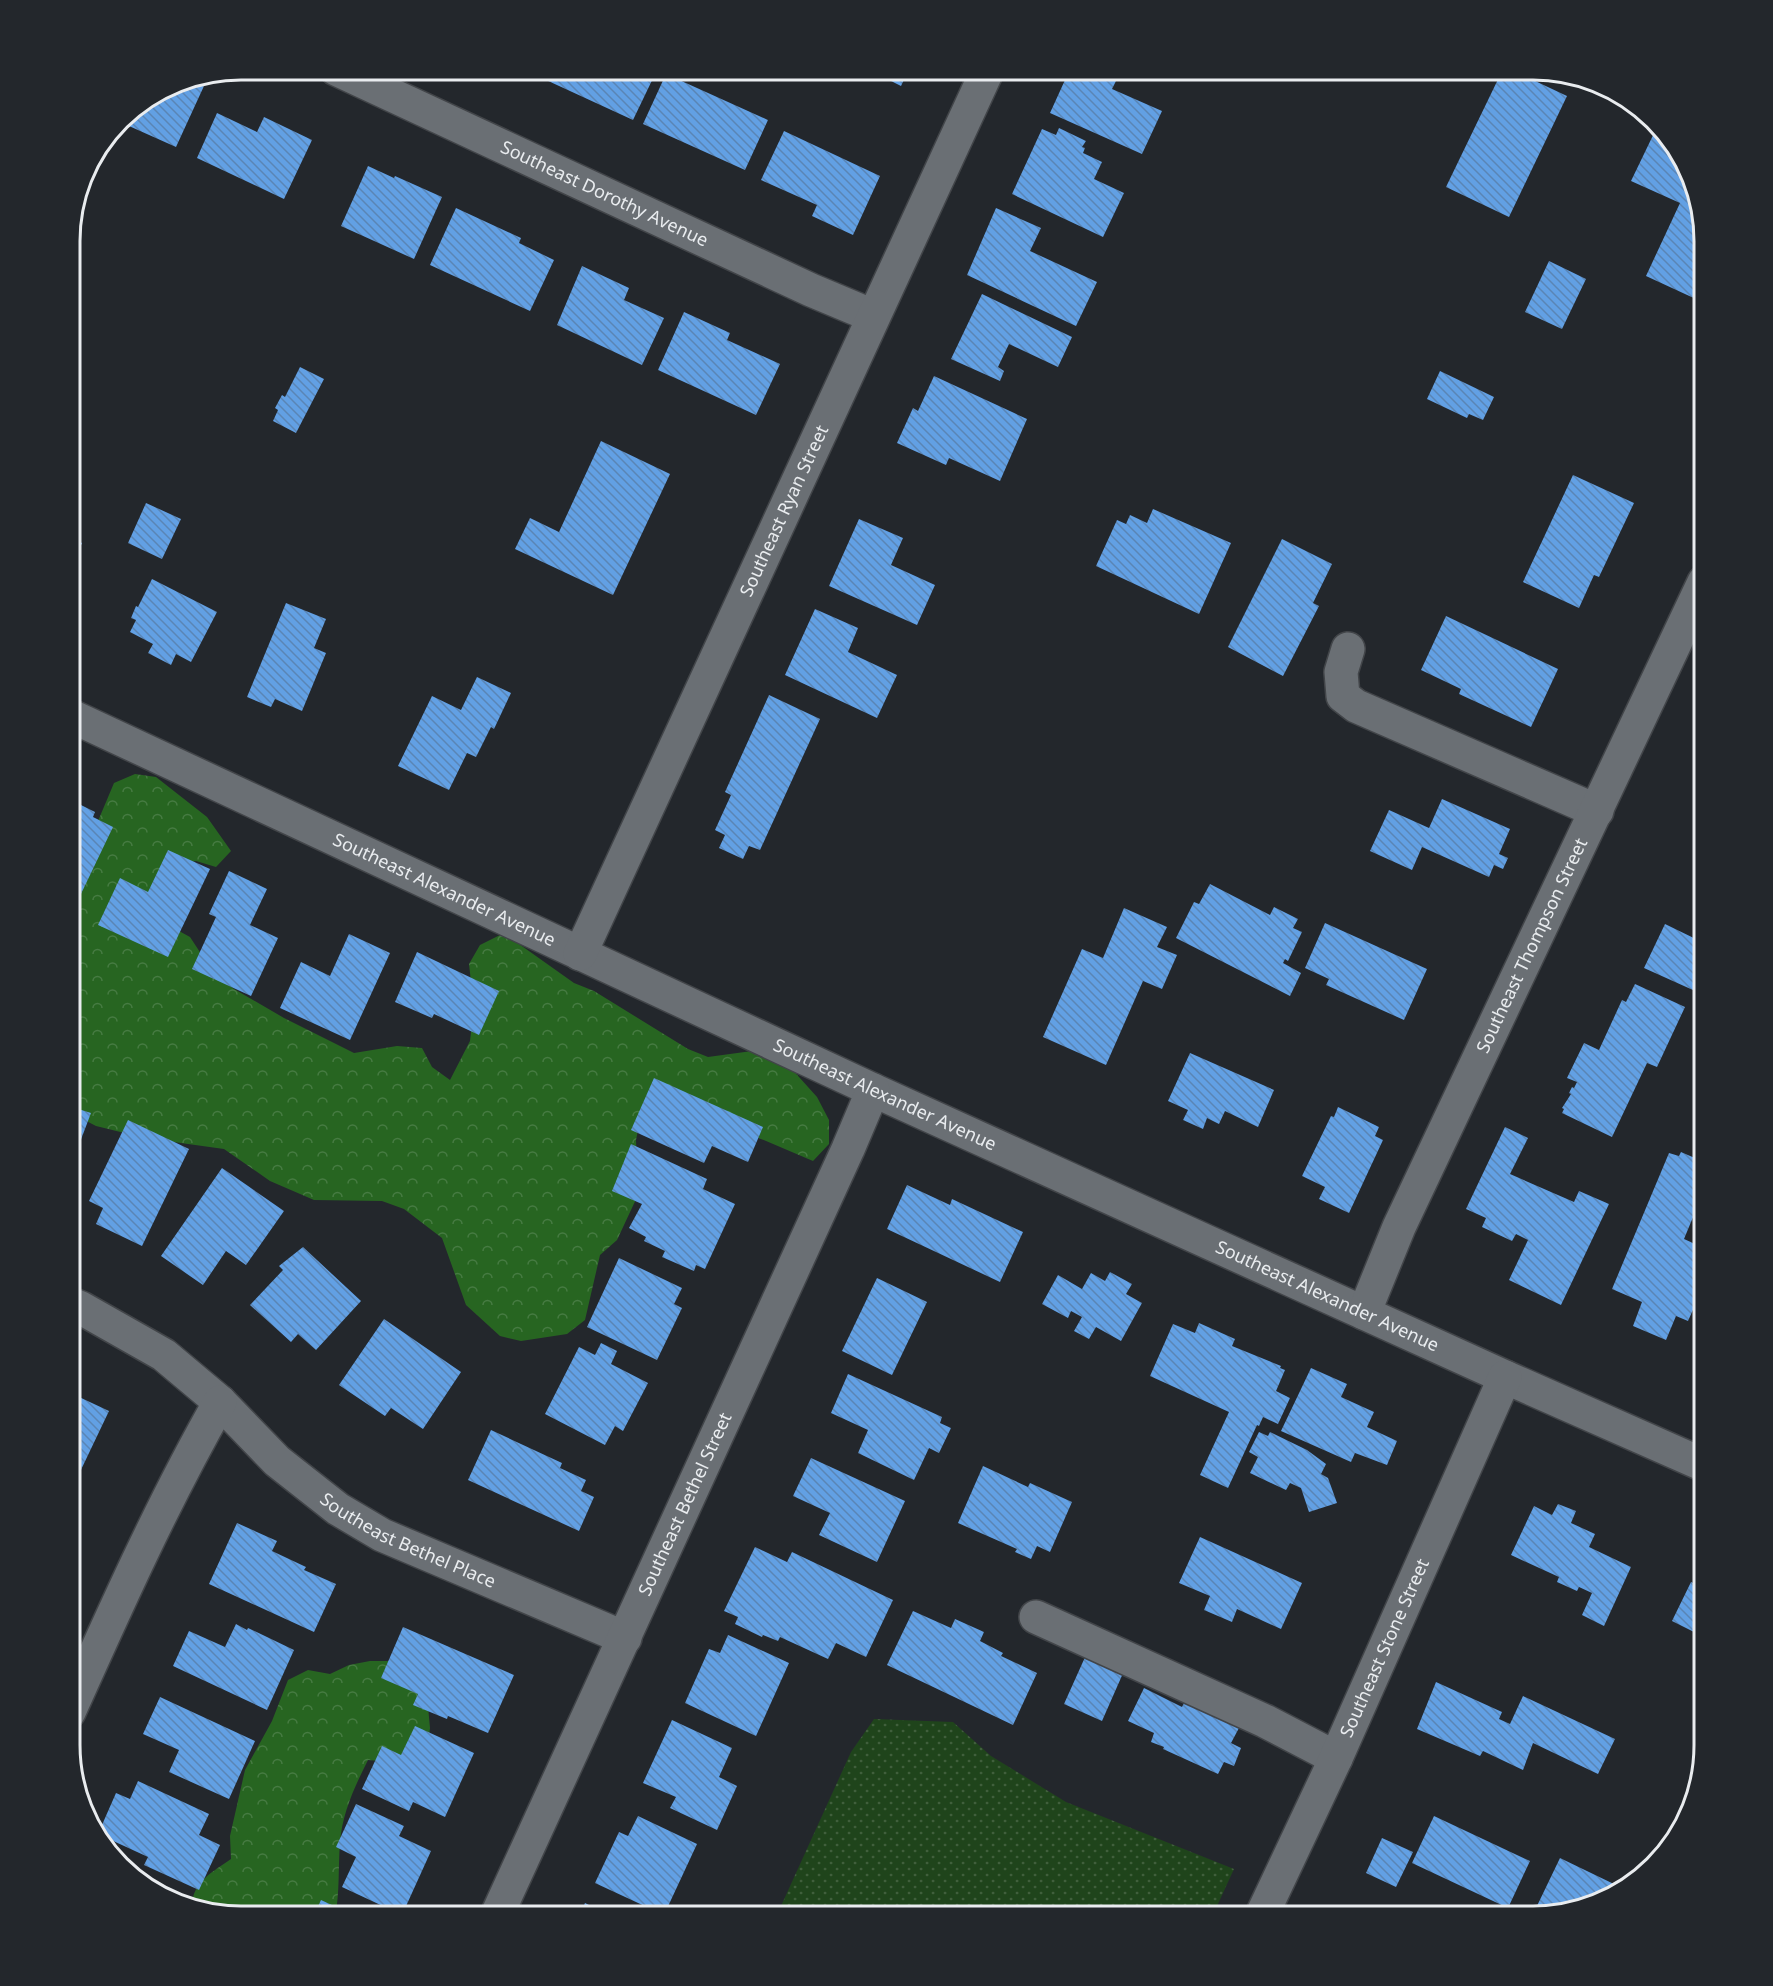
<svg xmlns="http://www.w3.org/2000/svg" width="1773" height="1986" font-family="'Noto Sans',sans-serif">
<defs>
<pattern id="grass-dots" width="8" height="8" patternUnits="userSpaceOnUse" patternTransform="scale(1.5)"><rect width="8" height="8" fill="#1f441b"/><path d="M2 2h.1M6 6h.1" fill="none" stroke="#405f3c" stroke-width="1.8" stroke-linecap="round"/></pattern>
<pattern id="forest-crowns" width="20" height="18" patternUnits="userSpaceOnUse" patternTransform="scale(1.5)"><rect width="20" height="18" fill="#276521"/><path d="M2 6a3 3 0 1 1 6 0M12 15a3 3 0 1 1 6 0" fill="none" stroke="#467b42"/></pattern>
<pattern id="building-back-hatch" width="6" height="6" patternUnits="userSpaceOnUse" patternTransform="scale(1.5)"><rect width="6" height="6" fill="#62a0e4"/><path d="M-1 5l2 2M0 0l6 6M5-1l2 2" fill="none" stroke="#5a85b5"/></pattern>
</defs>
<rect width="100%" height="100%" fill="#23272c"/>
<path fill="url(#grass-dots)" d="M874,1719L953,1722L991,1756L1066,1802L1234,1869L1212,1917H776L851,1752Z"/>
<path fill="url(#forest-crowns)" d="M135,774L156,777L207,817L231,851L216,867L196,861L163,867L168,925L190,937L213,972L234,989L284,1018L354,1053L397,1046L422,1048L432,1067L450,1080L470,1041L474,1008L469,964L480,945L500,935L519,944L574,983L594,991L688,1049L708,1057L752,1051L790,1067L817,1097L829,1120V1144L813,1161L747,1133L641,1116L636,1140L638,1195L617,1240L600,1255L585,1320L567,1334L521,1341L500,1336L466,1305L442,1238L404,1209L382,1201L314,1200L270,1181L224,1149L145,1138L96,1126L69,1112V890L114,783Z
M370,1661H391L426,1685L430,1728L427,1749L414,1764L368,1760C355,1786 342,1813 340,1843C338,1868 340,1892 335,1917H241L192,1906C192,1882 214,1871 231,1859L230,1836L245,1770L272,1721L288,1680L308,1670L330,1674L349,1665Z"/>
<path fill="url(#building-back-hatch)" d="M535,69H655L657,70L633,120L533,74Z
M867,69H909L901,86Z
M1070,69H1122L1112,89L1162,111L1142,154L1050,113Z
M1503,69H1510L1567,96L1509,217L1446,187Z
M666,74L768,120L745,170L643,124Z
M189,79L204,86L176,147L120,122L127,112L175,82Z
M217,113L257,132L264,117L312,140L284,199L197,158Z
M1657,127L1668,136L1695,185L1704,241V308L1696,304L1698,300L1646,276L1680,203L1631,181Z
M1059,128L1086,141L1082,147L1085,148L1083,153L1102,162L1094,179L1124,193L1103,237L1012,194L1042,129L1056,135Z
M784,131L880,176L853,235L812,216L817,205L761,180Z
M368,166L394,178L395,176L442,197L414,259L341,226Z
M456,208L521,238L519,243L554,260L530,311L430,265Z
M996,208L1041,228L1030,251L1097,282L1076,326L967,275Z
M1549,261L1586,279L1562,329L1525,312Z
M582,266L629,288L624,300L664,318L642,365L557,325Z
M69,279L77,282L69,297Z
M982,294L1072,337L1058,367L1009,344L998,367L1004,371L1000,381L951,359Z
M684,312L730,333L727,340L780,364L756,415L658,370Z
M300,367L324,379L296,433L273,421L278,410L275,408L282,395L285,397Z
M1440,371L1494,397L1483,420L1469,414L1467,418L1427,399Z
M934,376L1027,419L1000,481L949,458L946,465L897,443L913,408L918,411Z
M601,441L670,474L613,595L515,549L530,518L559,532Z
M1573,475L1634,503L1599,577L1594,575L1579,608L1523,582Z
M146,503L181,519L162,559L128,543Z
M1153,509L1231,543L1199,614L1096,566L1117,520L1126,524L1130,515L1147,523Z
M859,519L903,538L891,565L935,585L917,625L829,586Z
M69,537L82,543L69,572Z
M1282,539L1332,564L1313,603L1319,606L1283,676L1228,647Z
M152,579L217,612L191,662L176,654L171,665L148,653L153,644L130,632L136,620L131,618L136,606L138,607Z
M286,603L326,619L314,648L326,653L302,711L275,699L271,707L247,697Z
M815,609L858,628L848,652L897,675L877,718L785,675Z
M1446,616L1558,669L1531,727L1459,694L1461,689L1421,670Z
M477,677L511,693L494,729L491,727L476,757L467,753L449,790L398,766L432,696L461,710Z
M769,695L820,719L760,850L749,846L743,859L719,848L725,835L715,830L731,795L725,792Z
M69,799L95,812L93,817L113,827L69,919Z
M1442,799L1510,829L1499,854L1508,858L1503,869L1494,865L1489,877L1422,847L1412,870L1370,851L1389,810L1429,828Z
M168,850L210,869L168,957L98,925L120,878L148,892Z
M229,871L267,889L250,925L278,938L251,996L192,969L216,917L209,914Z
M1210,884L1270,915L1274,907L1298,919L1293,928L1302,932L1288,961L1285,959L1283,963L1301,973L1290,996L1176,938L1194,902L1199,904Z
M1124,908L1167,927L1157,947L1177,955L1162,989L1143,981L1106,1065L1043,1037L1082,949L1103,958Z
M1325,923L1427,969L1404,1020L1326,985L1329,979L1305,968Z
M1665,924L1704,943V995L1644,968Z
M349,934L390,953L350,1040L280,1008L301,962L330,976Z
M417,952L499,991L479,1035L434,1014L432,1018L395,1002Z
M1635,984L1685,1007L1657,1067L1647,1063L1612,1137L1562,1113L1564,1109L1562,1108L1571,1094L1569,1093L1572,1087L1574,1088L1577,1082L1567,1078L1584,1043L1599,1050L1622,1000L1626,1002Z
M1190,1053L1274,1090L1258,1127L1225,1111L1219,1124L1207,1118L1203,1129L1183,1120L1188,1110L1168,1101Z
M654,1078L763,1127L748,1162L712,1146L704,1163L631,1130Z
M69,1106L91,1113L71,1166L69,1165Z
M1338,1107L1379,1127L1375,1136L1383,1140L1349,1213L1319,1199L1325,1187L1302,1176L1331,1116L1334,1117Z
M128,1120L189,1149L142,1246L96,1224L103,1208L89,1201Z
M1505,1127L1528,1138L1510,1174L1574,1202L1579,1191L1609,1204L1561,1305L1509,1280L1528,1240L1516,1234L1512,1241L1482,1227L1486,1218L1466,1209Z
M631,1144L707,1179L703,1189L735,1204L705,1269L696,1265L694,1271L662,1257L665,1251L644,1241L646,1237L629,1228L642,1204L612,1191Z
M1681,1152L1704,1162V1200L1701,1206L1698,1205L1684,1239L1704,1248V1285L1688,1321L1676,1316L1666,1340L1633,1326L1642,1302L1612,1289L1669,1153L1679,1156Z
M222,1168L284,1211L246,1265L226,1251L203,1285L161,1256Z
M907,1185L950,1205L952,1199L1023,1232L1000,1282L887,1229Z
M303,1247L361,1301L316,1350L298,1334L291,1342L250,1305L283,1270L279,1266Z
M619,1258L682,1288L674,1304L682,1308L657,1360L587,1327Z
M1110,1272L1132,1284L1126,1294L1142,1303L1121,1341L1096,1327L1089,1339L1074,1331L1082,1317L1071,1311L1068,1318L1042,1304L1058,1275L1082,1289L1091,1273L1105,1281Z
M877,1278L927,1302L892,1375L842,1351Z
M384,1319L461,1372L423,1429L391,1408L385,1416L339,1385Z
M1199,1323L1235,1339L1232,1346L1281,1366L1280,1368L1285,1370L1276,1391L1290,1398L1278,1424L1263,1417L1259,1426L1257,1425L1228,1488L1200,1475L1229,1412L1150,1376L1173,1324L1195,1333Z
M601,1343L617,1351L611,1364L648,1383L623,1431L615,1426L605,1445L545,1414L579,1347L595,1355Z
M1311,1368L1347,1384L1341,1397L1374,1412L1367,1427L1397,1441L1387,1465L1355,1453L1351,1462L1281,1431Z
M848,1374L942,1417L940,1423L951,1428L939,1453L929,1448L914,1480L858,1453L868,1430L831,1413Z
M77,1396L109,1411L69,1495V1411Z
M491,1430L562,1463L560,1468L586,1480L581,1491L594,1497L579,1531L468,1480Z
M1259,1432L1268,1436L1270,1432L1307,1450L1326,1464L1321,1474L1328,1478L1337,1503L1309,1512L1301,1488L1290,1483L1286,1490L1250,1473L1258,1457L1249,1452Z
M811,1458L905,1501L877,1562L819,1535L830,1513L793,1496Z
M983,1466L1028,1487L1030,1483L1072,1502L1050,1552L1037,1546L1031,1559L1015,1552L1017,1549L958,1523Z
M1558,1504L1576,1511L1571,1523L1595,1534L1589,1547L1631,1567L1604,1626L1582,1615L1592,1593L1579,1587L1577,1591L1557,1582L1559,1577L1511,1555L1534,1506L1552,1515Z
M237,1523L277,1541L272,1551L306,1567L304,1570L336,1584L314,1632L209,1584Z
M1200,1537L1302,1583L1281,1629L1237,1609L1232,1622L1204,1610L1210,1596L1179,1583Z
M755,1547L787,1562L792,1552L893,1600L866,1657L836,1643L828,1659L780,1637L778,1641L763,1635L762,1637L735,1624L738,1617L724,1611Z
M1691,1582L1704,1588V1637L1672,1621Z
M913,1611L951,1628L955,1619L984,1632L980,1641L1003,1653L1001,1656L1037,1673L1013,1725L887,1665Z
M236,1624L247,1630L248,1628L294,1650L267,1710L173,1666L189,1631L225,1647Z
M403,1627L514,1675L488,1733L448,1716L447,1719L413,1705L418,1694L381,1678Z
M728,1635L789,1663L756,1736L685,1703L709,1649L720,1653Z
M1086,1655L1124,1671L1102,1721L1064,1704Z
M1436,1682L1502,1712L1499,1719L1510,1724L1523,1696L1615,1739L1598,1774L1533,1743L1523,1770L1483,1751L1480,1756L1417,1729Z
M1144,1688L1182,1707L1184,1703L1239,1728L1231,1743L1241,1748L1234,1766L1224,1762L1218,1774L1163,1749L1164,1747L1151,1742L1154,1733L1128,1721Z
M160,1697L255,1741L229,1799L169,1772L179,1750L143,1734Z
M672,1720L732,1748L719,1777L737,1786L717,1830L670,1808L676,1797L643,1783Z
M415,1726L474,1753L445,1817L413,1802L409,1811L362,1789L382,1746L401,1755Z
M138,1781L209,1814L199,1835L220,1845L199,1890L144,1865L148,1857L98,1834L116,1793L130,1799Z
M356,1804L404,1826L399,1836L431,1851L402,1915L342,1887L356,1857L336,1847Z
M638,1816L697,1844L664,1915L595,1883L619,1832L628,1836Z
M1434,1816L1530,1861L1508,1908L1412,1863Z
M1382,1838L1413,1852L1396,1887L1366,1873Z
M1560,1858L1618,1886L1615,1893L1588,1908L1548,1914L1536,1908Z
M321,1900L358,1917H313Z
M585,1903L589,1905L615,1917H579Z
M1362,1908L1381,1917H1358Z"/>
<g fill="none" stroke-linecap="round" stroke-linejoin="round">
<g stroke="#424549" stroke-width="36">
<g id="minor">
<path id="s1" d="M336,69L811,290L873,316"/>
<path d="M1348,649L1341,672L1343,696L1356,706L1597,811"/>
<path id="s2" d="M69,715L873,1090L1505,1377L1704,1465"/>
<path id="s3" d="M580,954L988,69"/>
<path id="s4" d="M69,1303L81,1308L164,1355L220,1402L277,1461L338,1509L382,1535L625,1638"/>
<path id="s5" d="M1364,1313L1399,1227L1704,582"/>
<path d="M1036,1617L1265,1721L1336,1758"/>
<path d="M69,1712C116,1607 163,1502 220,1402"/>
<path id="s6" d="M496,1917L848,1149L873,1090"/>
<path id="s7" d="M1261,1917L1336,1758L1505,1377"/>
</g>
</g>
<use href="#minor" stroke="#6a6f74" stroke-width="33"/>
</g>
<g text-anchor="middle" stroke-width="6" stroke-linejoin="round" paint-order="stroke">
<g font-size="18" fill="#e9ecef" stroke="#23272c">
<text dy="6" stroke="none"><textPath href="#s1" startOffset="296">Southeast Dorothy Avenue</textPath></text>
<text dy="6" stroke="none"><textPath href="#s3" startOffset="488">Southeast Ryan Street</textPath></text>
<text dy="6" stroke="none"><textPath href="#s2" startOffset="414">Southeast Alexander Avenue</textPath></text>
<text dy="6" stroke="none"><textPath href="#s5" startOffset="404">Southeast Thompson Street</textPath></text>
<text dy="6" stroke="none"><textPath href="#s2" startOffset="900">Southeast Alexander Avenue</textPath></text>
<text dy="6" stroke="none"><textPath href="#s2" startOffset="1386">Southeast Alexander Avenue</textPath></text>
<text dy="6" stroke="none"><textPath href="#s6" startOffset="454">Southeast Bethel Street</textPath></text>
<text dy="6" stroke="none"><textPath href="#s4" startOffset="418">Southeast Bethel Place</textPath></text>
<text dy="6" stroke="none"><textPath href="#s7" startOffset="296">Southeast Stone Street</textPath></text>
</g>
</g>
<path d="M0 0H1773V1986H0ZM241 80H1533A161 161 0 0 1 1694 241V1745A161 161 0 0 1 1533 1906H241A161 161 0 0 1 80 1745V241A161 161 0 0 1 241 80Z" fill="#23272c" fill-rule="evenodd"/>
<path fill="none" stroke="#e9ecef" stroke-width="3" d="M241 80H1533A161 161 0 0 1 1694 241V1745A161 161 0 0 1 1533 1906H241A161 161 0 0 1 80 1745V241A161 161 0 0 1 241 80Z"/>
</svg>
